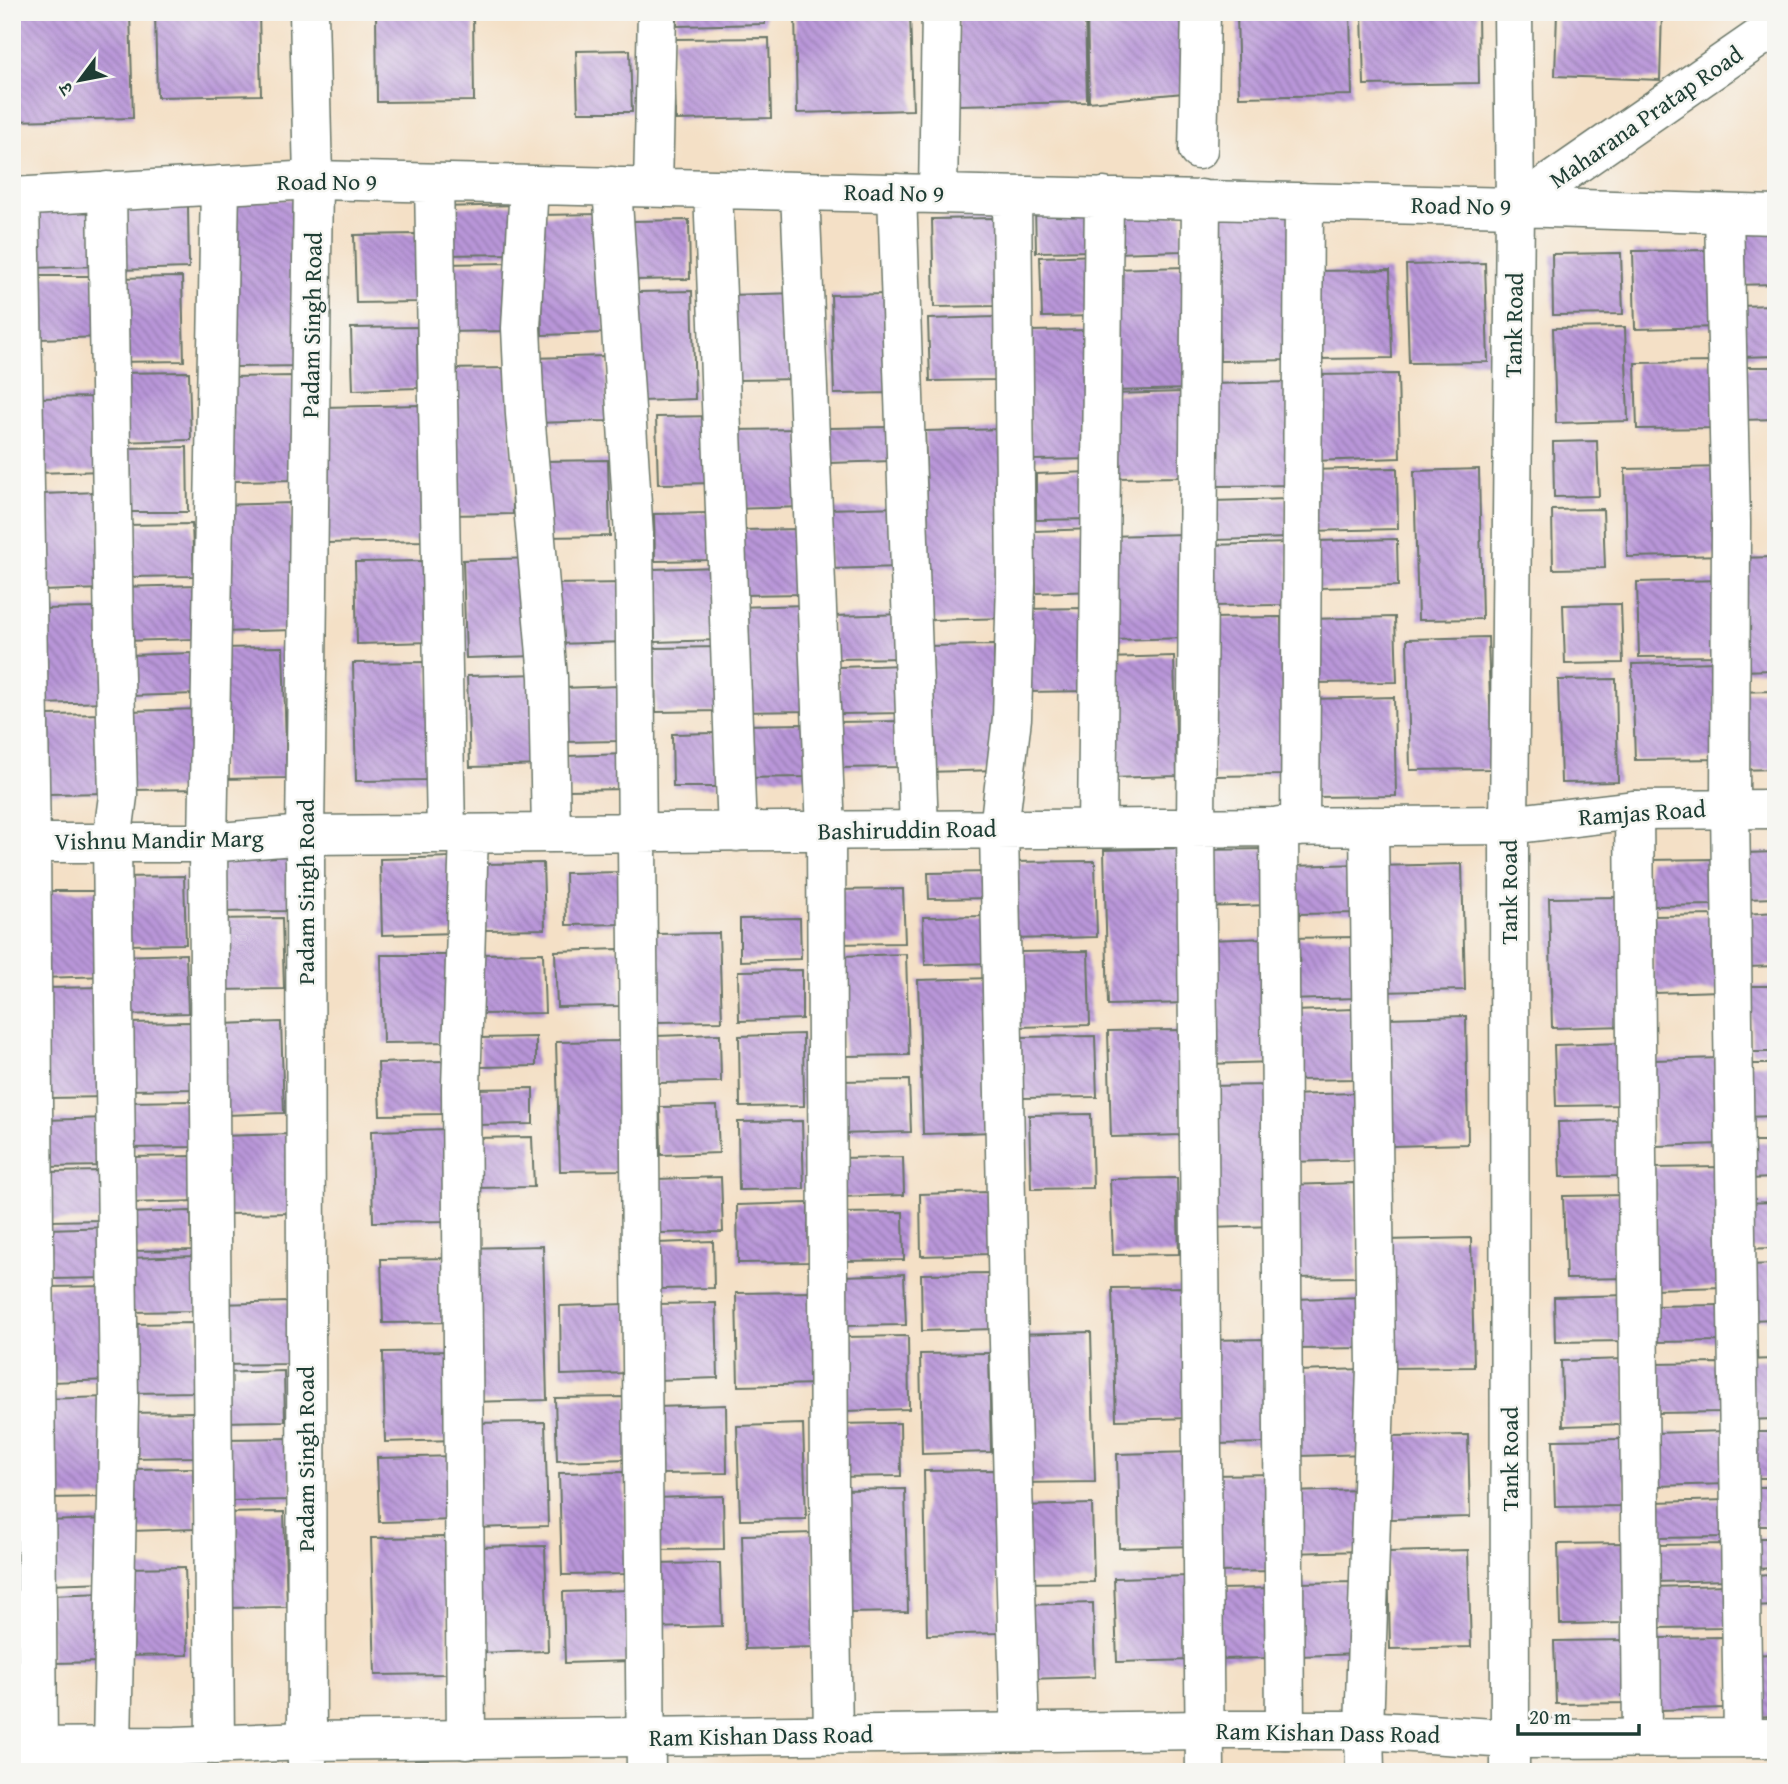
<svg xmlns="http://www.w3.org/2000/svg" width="1788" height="1784" font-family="'Gentium Book Plus','Noto Serif Devanagari',serif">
<defs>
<pattern id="building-back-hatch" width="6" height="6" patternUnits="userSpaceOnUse" patternTransform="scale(1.75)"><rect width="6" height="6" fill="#b996d9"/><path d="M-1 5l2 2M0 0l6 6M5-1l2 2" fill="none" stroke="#967cb1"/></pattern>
</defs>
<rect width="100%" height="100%" fill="#f6f6f2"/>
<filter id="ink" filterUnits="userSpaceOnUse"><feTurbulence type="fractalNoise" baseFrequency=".0143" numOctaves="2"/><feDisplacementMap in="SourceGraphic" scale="14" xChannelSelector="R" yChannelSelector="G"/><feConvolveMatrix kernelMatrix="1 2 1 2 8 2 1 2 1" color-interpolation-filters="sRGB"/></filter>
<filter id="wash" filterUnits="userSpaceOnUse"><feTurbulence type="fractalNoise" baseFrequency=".00686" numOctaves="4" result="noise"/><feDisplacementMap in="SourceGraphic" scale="28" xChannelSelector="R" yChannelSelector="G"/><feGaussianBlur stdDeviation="1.57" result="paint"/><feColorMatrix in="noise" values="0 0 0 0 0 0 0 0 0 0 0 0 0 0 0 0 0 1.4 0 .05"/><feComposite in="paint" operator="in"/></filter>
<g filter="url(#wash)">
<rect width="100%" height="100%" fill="#f4e0c6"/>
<g id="blocks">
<path fill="url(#building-back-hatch)" d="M12,12H130L133,118L12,121Z
M155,12H259L261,95L157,97Z
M376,12H473L474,101L377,102Z
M500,12H583V19L500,18Z
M677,12H765V24L677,26Z
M795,12H910L913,110L797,113Z
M957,12H1085L1087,102L957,105Z
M1087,12H1184L1183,93L1089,102Z
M1237,12H1350L1352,95L1239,97Z
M1362,12H1478L1479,83L1364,85Z
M1557,12H1662L1660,80L1555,76Z
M769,38L771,118L676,120L674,39Z
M630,50L632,112H578L576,51Z
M300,199L304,366L235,367L231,200Z
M99,201L101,266L32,268L30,202Z
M188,205L189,268L118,270L116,207Z
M520,205L521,254L441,255V207Z
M1092,206L1093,251L1036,252L1035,207Z
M1292,208L1296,360L1220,361L1216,209Z
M602,214L605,333L542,335L539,215Z
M1182,215L1183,251L1114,253L1113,216Z
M995,218L997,306L934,307L932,219Z
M689,220L690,279L633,280L632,221Z
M1729,223H1776V284L1731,285Z
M417,234L419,302L356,303L354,235Z
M1718,250L1720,327L1635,329L1633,251Z
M1621,253L1623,314L1553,315L1552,254Z
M1099,255L1100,316L1042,317L1040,257Z
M511,263L512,331L441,332L439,264Z
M1485,263L1488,362L1409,363L1406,265Z
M1186,267L1190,389L1113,391L1110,269Z
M1390,270L1392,358L1316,359L1314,271Z
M37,276H103L104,337L38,339Z
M182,277L184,361L115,362L113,278Z
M692,291L695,399L641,401L638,292Z
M798,293L800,379L732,380L730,295Z
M892,294L894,393L834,394L831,295Z
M1776,305V356L1739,357L1737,306Z
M995,317L997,380L930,381L928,319Z
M417,327L418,388L353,390L351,328Z
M1625,327L1628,421L1556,423L1553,328Z
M1095,330L1098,459L1030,460L1027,331Z
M606,356L607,421L533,423L531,358Z
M1720,362L1721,428L1637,429L1635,363Z
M1740,367H1776V419L1741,420Z
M510,368L513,514L446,515L443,369Z
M189,372L191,440L115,442L113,373Z
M1398,374L1400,458L1312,461L1310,375Z
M294,376L297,480L231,481L228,377Z
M1288,382L1291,485L1215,486L1212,384Z
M1184,392L1185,477L1112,478L1110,394Z
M101,397L103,471L36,473L34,398Z
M421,405L425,541L325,543L322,407Z
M717,416L719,483L658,484L656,417Z
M890,427L891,461L830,463L829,428Z
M800,429L802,507L733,509L731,430Z
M1005,429L1010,618L930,620L925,431Z
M1597,441L1599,496L1554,497L1553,442Z
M187,447L188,512H126L124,448Z
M608,460L610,536L545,537L543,461Z
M1726,467L1729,555L1627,557L1625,469Z
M1397,468L1398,529L1308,531L1307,470Z
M1479,469L1482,619L1418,620L1414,471Z
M1090,472L1091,519L1036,520V474Z
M100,492L103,589L42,591L40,494Z
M1286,499L1287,538L1212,540L1211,501Z
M292,503L295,630L221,632L218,505Z
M900,507L901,567L829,569L828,509Z
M1603,509L1605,568L1553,569L1552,510Z
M710,513L711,560L655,561L654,514Z
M192,524L194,576L125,577L123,525Z
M804,529L806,594L739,595L738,530Z
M1094,529L1096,591L1036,593L1034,531Z
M1186,534L1189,638L1109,640L1107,536Z
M1397,539L1398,586L1318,588L1317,541Z
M1288,543L1290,605L1209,606L1208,545Z
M1776,557V670L1738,671L1735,558Z
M535,558L537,656L466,658L463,560Z
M429,561L431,642L357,644L355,562Z
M719,567L720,640L655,642L653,569Z
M1722,580L1725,656L1639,657L1637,582Z
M627,583L628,642L553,644L551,584Z
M198,585L199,639L121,641L120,587Z
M1621,604L1623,663L1565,664L1563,605Z
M806,605L809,711L738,712L735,607Z
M103,608L106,702L40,704L38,609Z
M1086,608L1089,691L1027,692L1025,609Z
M908,614L909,658L834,659L833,616Z
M1281,617L1285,775L1214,776L1210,618Z
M1395,617L1397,682L1311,683L1309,619Z
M1488,637L1492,769L1410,770L1407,639Z
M994,645L997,770L926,772L923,646Z
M283,647L287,778L222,779L220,648Z
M721,647L722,711L656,712L654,648Z
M194,653L195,694L130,696L129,655Z
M1174,656L1177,776L1109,778L1106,658Z
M429,662L432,780L356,781L353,663Z
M1720,662L1723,759L1635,760L1632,664Z
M905,665L906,713L839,714V667Z
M542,674L545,765L470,767L467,676Z
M1616,679L1618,782L1561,783L1558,680Z
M619,686L620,741L563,742L562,688Z
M1776,691V769L1736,770L1734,692Z
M1394,697L1396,796L1312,797L1309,699Z
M201,709L203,789L130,790L128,711Z
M110,714L112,793L47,794L45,715Z
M904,721L905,767L837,768L836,722Z
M806,724L808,777L744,778L743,725Z
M716,733L717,787H673L672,734Z
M625,754L626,789L568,790L567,756Z
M1183,848L1187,1003L1108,1005L1104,850Z
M1268,849L1270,905L1204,907L1202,850Z
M1776,852V898L1745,899L1744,853Z
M289,856L290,911L218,912L216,857Z
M454,857L456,933L382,935L380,859Z
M1716,859L1717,905L1649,906L1648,860Z
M1095,861L1097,937L1008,939L1005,862Z
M543,863L545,929L483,930L480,864Z
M1362,864L1363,913L1292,914V866Z
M1462,864L1465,990L1380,992L1376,866Z
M626,872L628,924L566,925L565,873Z
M994,872L995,898L929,899L928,873Z
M184,876L186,944L123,945L121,877Z
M903,889L905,943L835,944L833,890Z
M38,891H106L109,976L40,978Z
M1622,897L1626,1026L1552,1028L1549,898Z
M1776,912V966L1747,967L1745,914Z
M1719,915L1721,991L1655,993L1652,916Z
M991,916L992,963L925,965L923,917Z
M282,918L284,989L217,990L215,919Z
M800,918L801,959L740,961V919Z
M719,933L722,1021L657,1022L655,934Z
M1356,937L1358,998L1286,1000L1284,938Z
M1271,938L1274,1062L1208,1064L1205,940Z
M620,949L621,1006L557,1007L555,951Z
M1088,951L1090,1025L1019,1027L1017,952Z
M543,953L545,1013L478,1014L477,954Z
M186,954L188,1013L122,1015L120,956Z
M906,954L909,1055L844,1056L841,956Z
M381,955H454L456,1042L383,1043Z
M802,970V1019L739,1021L738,971Z
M992,978L996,1132L923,1134L918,980Z
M1751,986H1776V1052H1752Z
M107,987L109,1097L47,1098L45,988Z
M1355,1009L1357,1079L1294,1080L1293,1011Z
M1466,1016L1468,1144L1391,1146L1387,1018Z
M195,1022L196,1089L124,1090L122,1023Z
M281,1022L284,1113L224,1115L222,1024Z
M1180,1030L1183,1135L1111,1137L1108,1031Z
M720,1034L721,1082L656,1083L655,1036Z
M803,1034L804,1106L740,1107L739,1036Z
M1095,1036L1097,1097L1018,1098L1016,1037Z
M536,1037V1066L481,1067L480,1038Z
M622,1041L625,1170L560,1171L556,1042Z
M1626,1043L1628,1105L1556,1106L1554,1045Z
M1720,1058L1722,1144L1655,1146L1653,1060Z
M443,1061L444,1114L380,1115L378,1063Z
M1742,1064H1776V1116L1743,1117Z
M909,1080L911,1132L838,1134L837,1081Z
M1272,1085L1275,1226L1209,1228L1205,1086Z
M533,1088V1124L475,1125L474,1089Z
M1356,1093L1357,1160L1290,1162L1288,1095Z
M12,1100H23L25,1172H12Z
M193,1101L194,1147L126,1148L125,1102Z
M717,1106L719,1153L661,1155L660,1107Z
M1091,1114L1093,1188L1031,1189L1029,1115Z
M106,1118L108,1166L46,1167L45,1120Z
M1620,1120L1622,1176L1560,1177L1558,1122Z
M802,1121L804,1189L739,1190L738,1122Z
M450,1129L452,1221L373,1222L371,1131Z
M292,1134L293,1213L222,1214L220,1136Z
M532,1137L534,1187L474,1188L473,1138Z
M1745,1142H1776V1178L1746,1179Z
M197,1156L198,1201L128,1203L126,1157Z
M903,1157L904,1195L838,1197L837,1158Z
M1722,1167L1725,1287L1652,1289L1649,1168Z
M102,1171L104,1220L49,1221L47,1172Z
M721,1177L723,1232L657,1233L656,1179Z
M1177,1178L1179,1254L1113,1255L1110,1179Z
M12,1183H22L24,1254H12Z
M1354,1183L1357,1277L1290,1278L1288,1185Z
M988,1192L989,1254L921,1256L920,1194Z
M1630,1195L1632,1278L1566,1279L1563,1196Z
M1776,1202V1248L1740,1249L1739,1203Z
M808,1203L809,1262L738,1263L737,1205Z
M191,1211L192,1250L126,1251V1213Z
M903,1212L904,1260L842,1261L841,1213Z
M110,1227L111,1278L50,1279L48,1229Z
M1471,1238L1474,1367L1390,1368L1387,1240Z
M713,1241L714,1288L658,1289L657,1243Z
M543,1246L547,1400L469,1402L465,1248Z
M198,1256L199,1311L128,1312L126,1258Z
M456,1258L458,1322L383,1323L381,1259Z
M1776,1264V1319L1749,1320L1748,1265Z
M17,1272L18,1325H12V1273Z
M992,1273L994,1329L922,1331L921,1274Z
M904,1274L906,1325L844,1326L843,1276Z
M111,1286L113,1380L49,1382L47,1287Z
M1189,1287L1192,1418L1116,1420L1112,1288Z
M817,1292L819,1384L738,1386L736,1293Z
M1627,1295L1628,1341L1555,1342L1554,1297Z
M1364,1297L1365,1348L1294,1349L1293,1299Z
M289,1302L290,1364L219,1365L218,1304Z
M716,1303L718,1378L657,1380L655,1304Z
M627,1304L630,1373L561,1375L560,1306Z
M1726,1305L1727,1341L1653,1342L1652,1306Z
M196,1323L198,1392L130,1393L128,1324Z
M1091,1332L1095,1482L1018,1483L1015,1334Z
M908,1336L909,1409L844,1411L842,1337Z
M1271,1339L1274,1443L1209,1444L1206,1340Z
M12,1342H20L22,1439H12Z
M453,1351L455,1440L385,1442L383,1352Z
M989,1353L991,1452L922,1454L920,1354Z
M1625,1359L1627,1424L1563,1426L1561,1361Z
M1776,1359V1419L1742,1420L1740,1360Z
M1723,1363L1724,1412L1656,1413L1654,1364Z
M1365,1369L1367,1454L1299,1456L1297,1371Z
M284,1371L285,1421L220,1422L219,1373Z
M107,1397L110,1497L45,1498L42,1399Z
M628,1397L629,1459L557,1461L555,1398Z
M726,1405L727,1473L658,1474L656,1407Z
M195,1412L196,1457L127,1458L125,1413Z
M545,1422L548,1526L474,1528L471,1423Z
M900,1423L901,1476L835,1477L834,1424Z
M803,1424L806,1519L740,1520L737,1426Z
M1727,1431L1728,1484L1653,1486L1652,1433Z
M1747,1432H1776V1478H1747Z
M1468,1435L1470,1517L1390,1519L1389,1436Z
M290,1438L292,1500L222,1501L221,1439Z
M1625,1439L1626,1506L1555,1507L1553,1440Z
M12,1448H22L24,1510H12Z
M1194,1452L1196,1546L1119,1548L1117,1454Z
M456,1456L457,1520L379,1522L377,1458Z
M193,1468L195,1529L130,1531L129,1469Z
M994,1470L999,1633L927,1635L924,1471Z
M624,1472L627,1574L562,1575L559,1473Z
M1275,1474L1278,1571L1213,1572L1211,1475Z
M1752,1487H1776V1526H1753Z
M905,1489L908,1612L843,1613L840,1490Z
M1361,1490L1362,1551L1290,1553L1289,1492Z
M723,1496L724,1549L655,1550L653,1498Z
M1727,1500L1728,1537L1655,1538L1654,1502Z
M1092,1504L1094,1582L1022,1583L1021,1506Z
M284,1512L287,1607L225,1608L223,1513Z
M107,1519L108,1582L46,1584L45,1521Z
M12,1522H20L22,1598H12Z
M813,1533L816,1647L745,1649L742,1535Z
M445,1537L448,1674L375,1675L371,1538Z
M1752,1538H1776V1568L1753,1569Z
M1627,1543L1629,1623L1560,1624L1558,1544Z
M1728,1544V1580L1655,1582L1654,1545Z
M545,1546L548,1651L475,1653L472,1547Z
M1468,1550L1471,1647L1390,1649L1388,1552Z
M720,1563L722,1626L653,1628L652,1564Z
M185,1567L188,1655L125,1656L123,1568Z
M1776,1574V1606L1750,1607L1749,1575Z
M1191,1576L1193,1660L1117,1662L1114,1578Z
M1359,1582L1361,1654L1297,1656L1295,1583Z
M1728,1585L1729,1627L1653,1628L1652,1587Z
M1275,1588L1277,1658L1216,1659L1215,1589Z
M629,1590L631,1661L565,1663L563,1592Z
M104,1593L106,1662L51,1663L50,1595Z
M1093,1603L1095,1677L1026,1679L1024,1605Z
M12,1607H23L24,1662H12Z
M1724,1637L1726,1708L1658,1710L1655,1638Z
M1630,1640L1632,1703L1556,1704L1554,1641Z
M1776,1654V1716L1746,1717L1744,1655Z"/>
</g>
</g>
<g filter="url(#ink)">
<use href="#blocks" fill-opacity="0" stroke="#6a7667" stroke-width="2"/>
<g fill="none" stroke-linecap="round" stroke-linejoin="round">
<g stroke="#6a7667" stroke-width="41">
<path id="minor" d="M1198,150L1201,12
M434,183L446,834
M529,185L521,328L525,414L548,677L551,833
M612,186L634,536L646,1772
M653,187L657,12
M713,189L737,832
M107,191L114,639L118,796L112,842L119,1401L112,1746
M800,191L826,831L829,1490L833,1735
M897,193L919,830
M938,194L941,12
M1012,196L1016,583L1012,718L999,829L1008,1308L1020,1732
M12,197L313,180L1515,207L1776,26
M20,197L31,842L38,1746
M1201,199L1196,827L1205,1772
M1724,214L1731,522L1730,808L1743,1738
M1634,810L1642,1738
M1279,826L1285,1730
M1300,827L1304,202
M1097,828L1104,197
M12,843H208L305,835L1509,825
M466,1740L461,1088L469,834
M215,1745L208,843L220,185
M1365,1772L1364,1730L1376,1368L1369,826"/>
</g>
<g stroke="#6a7667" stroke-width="41">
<path id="tertiary" d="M1515,207L1776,215
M1509,825L1634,810L1776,809
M12,1747L176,1746L307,1741L1205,1730H1364L1510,1739L1776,1738
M307,1772L305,835L313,180L309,12
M1510,1772L1509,825L1515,207L1513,12"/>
</g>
<use href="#minor" stroke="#fff" stroke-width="38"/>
<use href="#tertiary" stroke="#fff" stroke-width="38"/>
</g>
</g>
<g text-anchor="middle" stroke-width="5" stroke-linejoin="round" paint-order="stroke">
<g font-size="24" fill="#1f3d34" stroke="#f6f6f2">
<text transform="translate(1646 117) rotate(-35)" y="8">Maharana Pratap Road</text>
<text x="327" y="190">Road No 9</text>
<text transform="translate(894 193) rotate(1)" y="8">Road No 9</text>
<text transform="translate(1461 206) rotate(1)" y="8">Road No 9</text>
<text transform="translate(312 325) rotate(-89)" y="8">Padam Singh Road</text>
<text transform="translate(1514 325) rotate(-89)" y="8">Tank Road</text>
<text transform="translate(1642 813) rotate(-4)" y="8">Ramjas Road</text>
<text transform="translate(907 830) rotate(-1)" y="8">Bashiruddin Road</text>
<text transform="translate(159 840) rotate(-1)" y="8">Vishnu Mandir Marg</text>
<text transform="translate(306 892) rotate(-90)" y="8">Padam Singh Road</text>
<text transform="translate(1509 892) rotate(-90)" y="8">Tank Road</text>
<text transform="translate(306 1459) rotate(-90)" y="8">Padam Singh Road</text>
<text transform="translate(1510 1459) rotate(-90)" y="8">Tank Road</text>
<text transform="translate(1328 1733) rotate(1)" y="8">Ram Kishan Dass Road</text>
<text transform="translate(761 1736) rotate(-1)" y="8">Ram Kishan Dass Road</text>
</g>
</g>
<rect width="1788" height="1784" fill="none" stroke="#f6f6f2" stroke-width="42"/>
<g transform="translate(80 80) rotate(238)" stroke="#f6f6f2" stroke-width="5" paint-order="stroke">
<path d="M0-5L12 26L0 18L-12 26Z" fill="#1f3d34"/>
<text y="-10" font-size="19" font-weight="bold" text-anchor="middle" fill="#1f3d34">उ</text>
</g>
<path d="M1518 1724v10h121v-10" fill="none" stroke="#1f3d34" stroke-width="3.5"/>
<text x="1529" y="1724" font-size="21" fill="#1f3d34" stroke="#f6f6f2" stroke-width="5" paint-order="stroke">20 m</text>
</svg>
